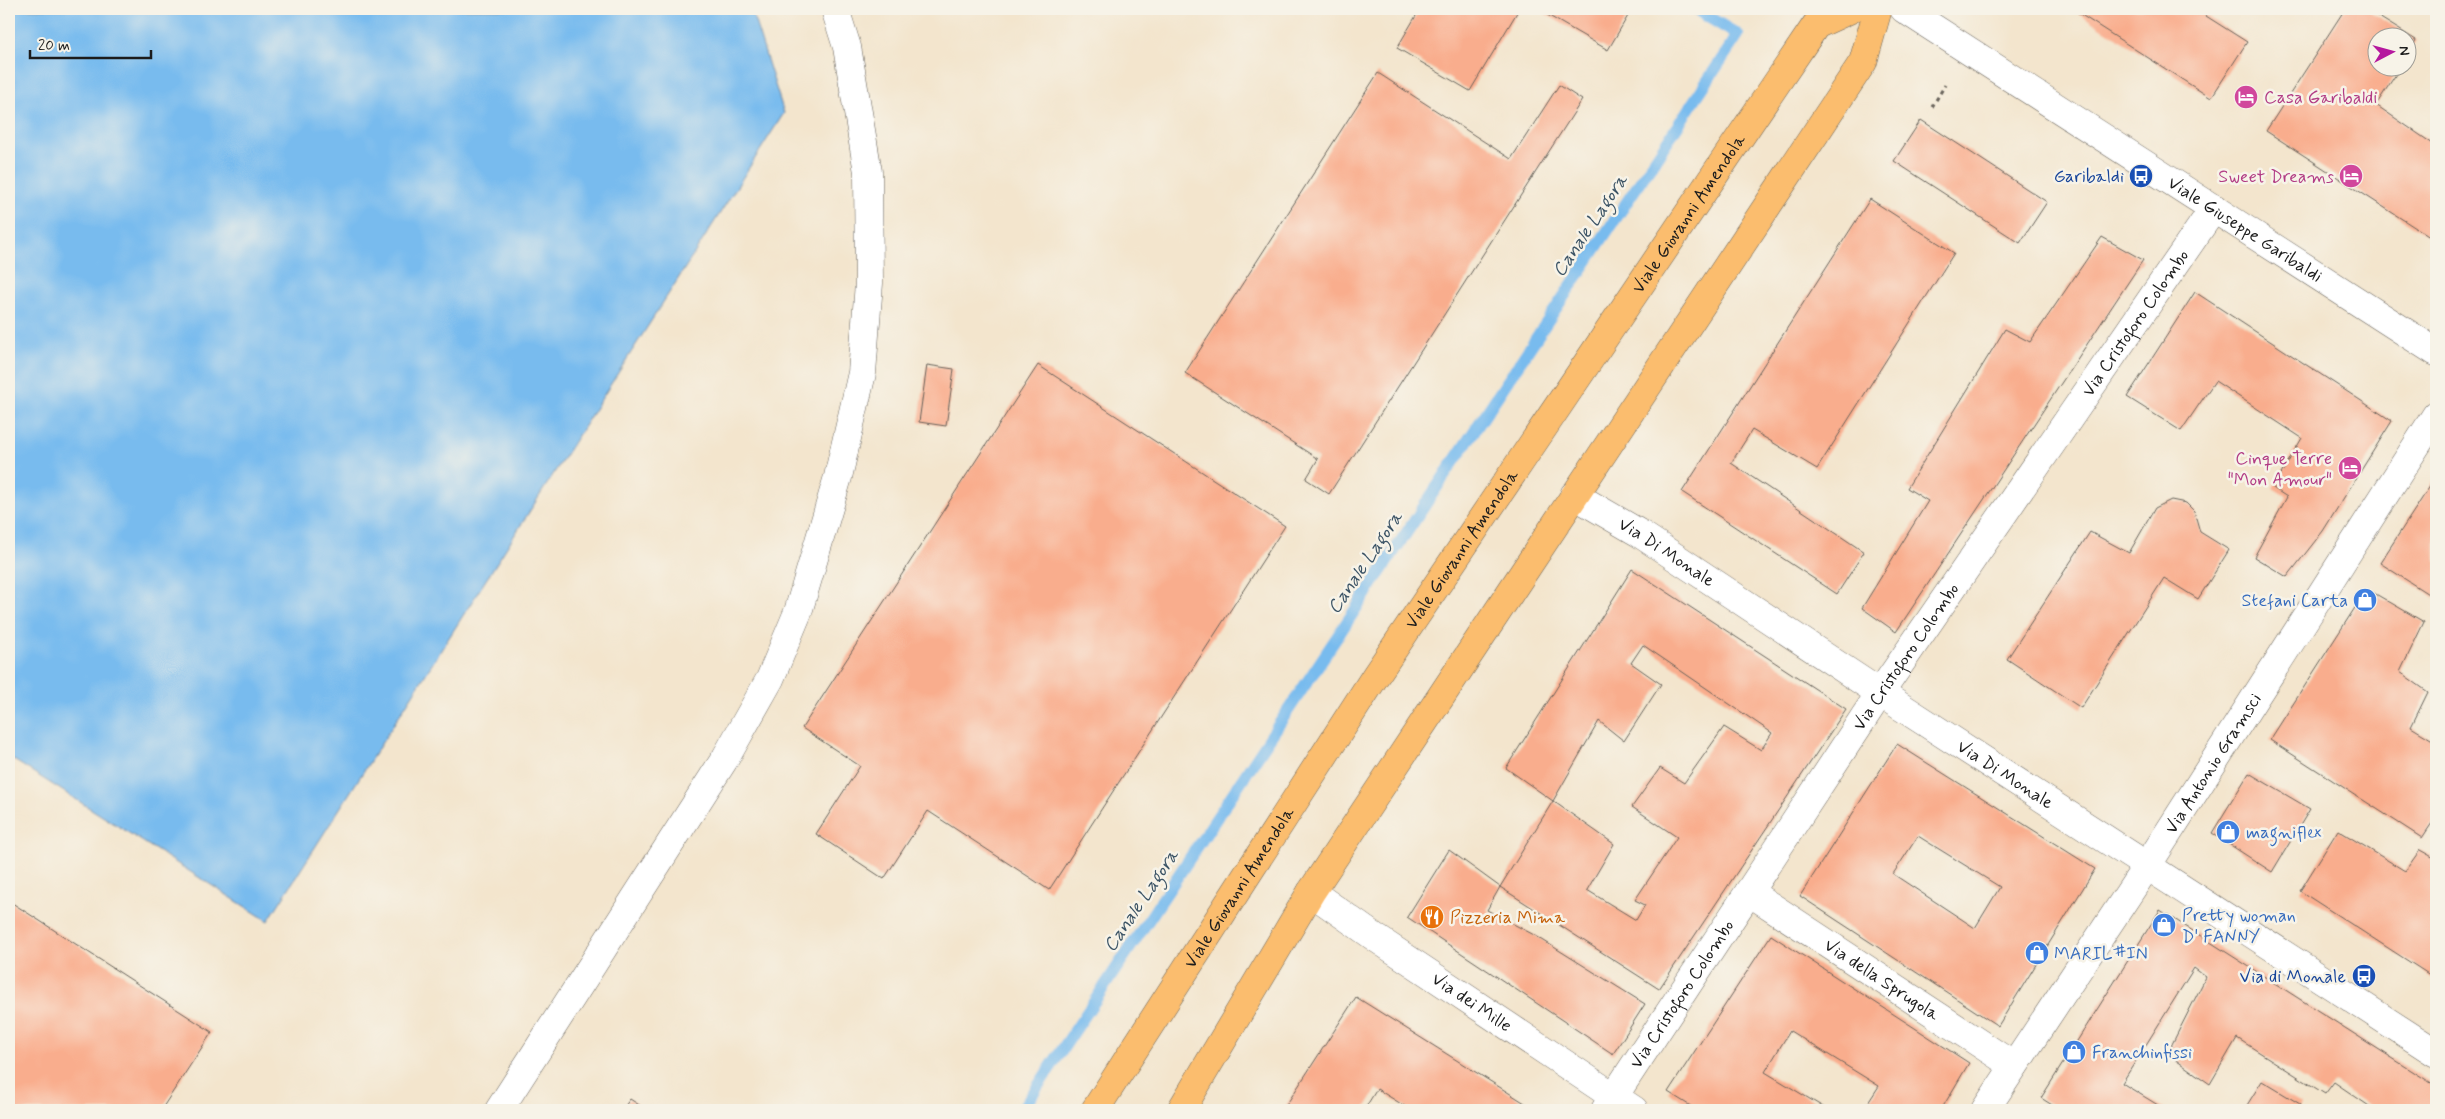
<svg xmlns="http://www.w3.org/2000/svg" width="2445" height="1119" font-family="Mynerve,sans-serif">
<rect width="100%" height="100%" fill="#f7f3e8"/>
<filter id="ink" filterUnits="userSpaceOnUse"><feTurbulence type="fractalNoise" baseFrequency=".02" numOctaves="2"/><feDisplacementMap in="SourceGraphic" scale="10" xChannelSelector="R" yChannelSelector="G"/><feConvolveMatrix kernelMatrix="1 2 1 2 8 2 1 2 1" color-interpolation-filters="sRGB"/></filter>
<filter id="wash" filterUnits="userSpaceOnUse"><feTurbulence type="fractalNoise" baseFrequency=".0096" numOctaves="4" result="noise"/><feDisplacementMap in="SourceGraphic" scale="20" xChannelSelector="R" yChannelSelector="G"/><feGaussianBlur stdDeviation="1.12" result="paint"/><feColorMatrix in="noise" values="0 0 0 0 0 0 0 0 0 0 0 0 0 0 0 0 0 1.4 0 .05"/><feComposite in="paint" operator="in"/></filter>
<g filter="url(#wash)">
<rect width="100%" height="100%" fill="#f3e5cd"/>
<path fill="#78bbee" stroke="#4a6c85" d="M9,9H751L784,113L268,921L9,757Z"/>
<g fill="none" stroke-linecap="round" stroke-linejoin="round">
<path stroke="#78bbee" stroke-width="12" d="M1022,1110L1738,35L1695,9"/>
</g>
<g id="blocks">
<path fill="#f9ad8d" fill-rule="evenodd" d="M1420,9H1519L1470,91L1397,48Z
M1537,9H1632L1608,50Z
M2072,9H2165L2174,14L2178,9H2195L2247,42L2211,98Z
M2345,9H2366L2416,40L2408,55V38H2378V68H2400L2376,105L2436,146V241L2266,131Z
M1378,73L1511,159L1559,85L1582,100L1329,494L1306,479L1318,459L1185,373Z
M1921,120L2047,202L2020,243L1894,161Z
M1870,199L1954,253L1817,469L1752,430L1731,463L1864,552L1837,594L1682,492Z
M2102,237L2143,260L1896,632L1862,608L1928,501L1907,488L2005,329L2030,342Z
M2195,292L2392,421L2323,531L2287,577L2254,557L2287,497L2273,488L2302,438L2215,381L2181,431L2127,397Z
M927,365L954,369L946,426L919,422Z
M1038,365L1285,526L1049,890L928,811L884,879L816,834L860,766L802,728Z
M2436,477V599L2380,563Z
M2171,500L2186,503L2194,511L2200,532L2229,550L2198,599L2164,578L2081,708L2007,659L2090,532L2129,553L2155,508Z
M1632,569L1846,709L1659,989L1500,887L1553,801L1506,768ZM1643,645L1772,733L1761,750L1724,727L1684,783L1660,768L1632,807L1677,837L1635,900L1645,905L1636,920L1587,890L1614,844L1553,801L1599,721L1624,741L1661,684L1631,663Z
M2367,589L2424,622L2400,672L2428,692L2411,727L2436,742V817L2422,838L2270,740Z
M1897,744L2095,869L1998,1026L1800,896ZM1918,836L2000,887L1975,928L1893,874Z
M2249,773L2310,809L2272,872L2212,833Z
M2338,830L2405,871L2420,850L2436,859V979L2300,891Z
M1449,850L1500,887L1487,910L1536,936L1645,1004L1613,1054L1407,917Z
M9,901L212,1032L161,1110H9Z
M2160,910L2436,1086V1110H2370L2372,1108L2334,1082L2325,1094L2237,1038L2210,1084L2167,1054L2206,977L2194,968L2122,1083L2166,1110H2060L2041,1098Z
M1771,935L1969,1063L1941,1110H1874L1866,1106L1879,1086L1790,1031L1765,1072L1828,1110H1697L1668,1092Z
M1356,997L1442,1051L1536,1110H1411L1377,1089L1364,1110H1283Z
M2262,1081L2300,1104L2297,1110H2244Z
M630,1099L647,1110H622Z"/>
</g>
</g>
<g filter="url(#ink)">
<use href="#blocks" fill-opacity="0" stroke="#67625a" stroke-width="1"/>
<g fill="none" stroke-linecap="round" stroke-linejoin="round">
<g stroke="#67625a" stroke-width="29">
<g id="minor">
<path id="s1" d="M1904,9L2436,352"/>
<path id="s2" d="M1574,495L1639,533L1880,693L2436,1053"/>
<path id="s3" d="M1311,892L1376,938L1634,1110"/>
<path id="s4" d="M1749,892L2014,1066"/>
<path d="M499,1110L726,757L770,679L798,612L838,477L862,373L869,283L868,172L847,47L835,9"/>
<path id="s5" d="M1605,1110L1880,693L2214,208"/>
<path id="s6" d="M1985,1110L2147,866L2436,415"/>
</g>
</g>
<g stroke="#67625a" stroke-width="29">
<g id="major">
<path id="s7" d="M1095,1110L1376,675L1816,25L1851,9"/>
<path d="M1181,1110L1311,892L1863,62L1878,9"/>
</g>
</g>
<path stroke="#67625a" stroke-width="3" stroke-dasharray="4 4" stroke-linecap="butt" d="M1932,107L1945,85"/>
<use href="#minor" stroke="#fff" stroke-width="28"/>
<use href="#major" stroke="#fbbd6e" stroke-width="28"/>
</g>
</g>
<defs>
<g id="hotel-disc" transform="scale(1.25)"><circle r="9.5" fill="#d1479c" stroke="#f7f3e8"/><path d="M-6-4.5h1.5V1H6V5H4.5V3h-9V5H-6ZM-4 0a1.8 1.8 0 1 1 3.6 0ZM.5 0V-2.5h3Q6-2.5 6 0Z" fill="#fff"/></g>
<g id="bus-disc" transform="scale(1.25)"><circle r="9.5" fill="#1a4fb4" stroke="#f7f3e8"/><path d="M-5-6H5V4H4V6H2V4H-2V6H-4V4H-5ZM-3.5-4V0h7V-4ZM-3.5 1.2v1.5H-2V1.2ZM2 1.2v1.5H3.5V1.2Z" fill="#fff"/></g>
<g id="shop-disc" transform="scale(1.25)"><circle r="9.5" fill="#3f7fe0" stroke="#f7f3e8"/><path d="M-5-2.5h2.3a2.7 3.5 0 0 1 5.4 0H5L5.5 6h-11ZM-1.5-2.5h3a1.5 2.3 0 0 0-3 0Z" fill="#fff"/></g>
<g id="restaurant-disc" transform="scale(1.25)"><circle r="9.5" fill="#e8710a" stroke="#f7f3e8"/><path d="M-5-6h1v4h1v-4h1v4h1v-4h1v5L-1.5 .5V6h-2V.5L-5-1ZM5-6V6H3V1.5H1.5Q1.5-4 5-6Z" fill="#fff"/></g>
</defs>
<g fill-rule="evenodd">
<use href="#hotel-disc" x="2246" y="97"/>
<use href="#bus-disc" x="2141" y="176"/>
<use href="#hotel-disc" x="2351" y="176"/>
<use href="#hotel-disc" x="2350" y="468"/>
<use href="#shop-disc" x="2365" y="600"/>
<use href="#shop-disc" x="2228" y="832"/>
<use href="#restaurant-disc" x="1432" y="917"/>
<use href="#shop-disc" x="2164" y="925"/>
<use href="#shop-disc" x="2037" y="953"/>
<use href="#bus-disc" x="2364" y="976"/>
<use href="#shop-disc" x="2074" y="1052"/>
</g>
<g text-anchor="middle" stroke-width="5" stroke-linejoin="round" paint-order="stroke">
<g font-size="18" fill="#b23c85" stroke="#f7f3e8" text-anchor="end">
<text x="2264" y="103" text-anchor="start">Casa Garibaldi</text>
<text x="2334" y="182">Sweet Dreams</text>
<text x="2332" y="464">Cinque Terre<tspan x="2332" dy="21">"Mon Amour"</tspan></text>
</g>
<g font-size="18" fill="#164399" stroke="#f7f3e8" text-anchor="end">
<text x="2124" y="182">Garibaldi</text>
<text x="2346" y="982">Via di Monale</text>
</g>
<g font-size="18" fill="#1c1c1c" stroke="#f7f3e8">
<text dy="6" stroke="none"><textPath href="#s7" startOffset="1075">Viale Giovanni Amendola</textPath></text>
<text dy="6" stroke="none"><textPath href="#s1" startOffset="406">Viale Giuseppe Garibaldi</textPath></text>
<text dy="6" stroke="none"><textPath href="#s5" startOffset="949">Via Cristoforo Colombo</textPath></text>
<text dy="6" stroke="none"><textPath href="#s7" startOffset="670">Viale Giovanni Amendola</textPath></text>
<text dy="6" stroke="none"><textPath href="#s2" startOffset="109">Via Di Monale</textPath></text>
<text dy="6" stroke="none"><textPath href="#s5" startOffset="544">Via Cristoforo Colombo</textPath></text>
<text dy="6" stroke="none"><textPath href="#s6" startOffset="415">Via Antonio Gramsci</textPath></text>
<text dy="6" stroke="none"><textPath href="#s2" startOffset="514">Via Di Monale</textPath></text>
<text dy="6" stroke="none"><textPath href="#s7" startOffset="265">Viale Giovanni Amendola</textPath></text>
<text dy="6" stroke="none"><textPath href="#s4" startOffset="159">Via della Sprugola</textPath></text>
<text dy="6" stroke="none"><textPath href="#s5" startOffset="139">Via Cristoforo Colombo</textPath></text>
<text dy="6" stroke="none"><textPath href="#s3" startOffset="195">Via dei Mille</textPath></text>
</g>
<g font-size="18" fill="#366cbe" stroke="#f7f3e8" text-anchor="start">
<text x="2348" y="606" text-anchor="end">Stefani Carta</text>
<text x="2246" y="838">magniflex</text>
<text x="2182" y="921">Pretty woman<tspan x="2182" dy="21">D' FANNY</tspan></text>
<text x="2054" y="959">MARIL#IN</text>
<text x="2092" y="1058">Franchinfissi</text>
</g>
<g font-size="18" fill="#c56008" stroke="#f7f3e8" text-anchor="start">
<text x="1450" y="923">Pizzeria Mima</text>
</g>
<g font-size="19" font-style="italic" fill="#3c5466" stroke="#f7f3e8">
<text transform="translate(1589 225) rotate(-56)" y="7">Canale Lagora</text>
<text transform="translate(1364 562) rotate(-56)" y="7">Canale Lagora</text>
<text transform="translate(1140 900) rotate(-56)" y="7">Canale Lagora</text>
</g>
</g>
<rect width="2445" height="1119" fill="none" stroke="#f7f3e8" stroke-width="30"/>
<g transform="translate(2392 52) rotate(84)"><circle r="24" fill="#f7f3e8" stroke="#9f9d96"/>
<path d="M0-4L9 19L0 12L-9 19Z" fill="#b5179e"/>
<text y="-8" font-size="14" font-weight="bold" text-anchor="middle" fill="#1c1c1c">N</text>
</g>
<path d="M30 50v8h121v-8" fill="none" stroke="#1c1c1c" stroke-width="2.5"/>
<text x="38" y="50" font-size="15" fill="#1c1c1c" stroke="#f7f3e8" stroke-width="4" paint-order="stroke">20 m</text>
</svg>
